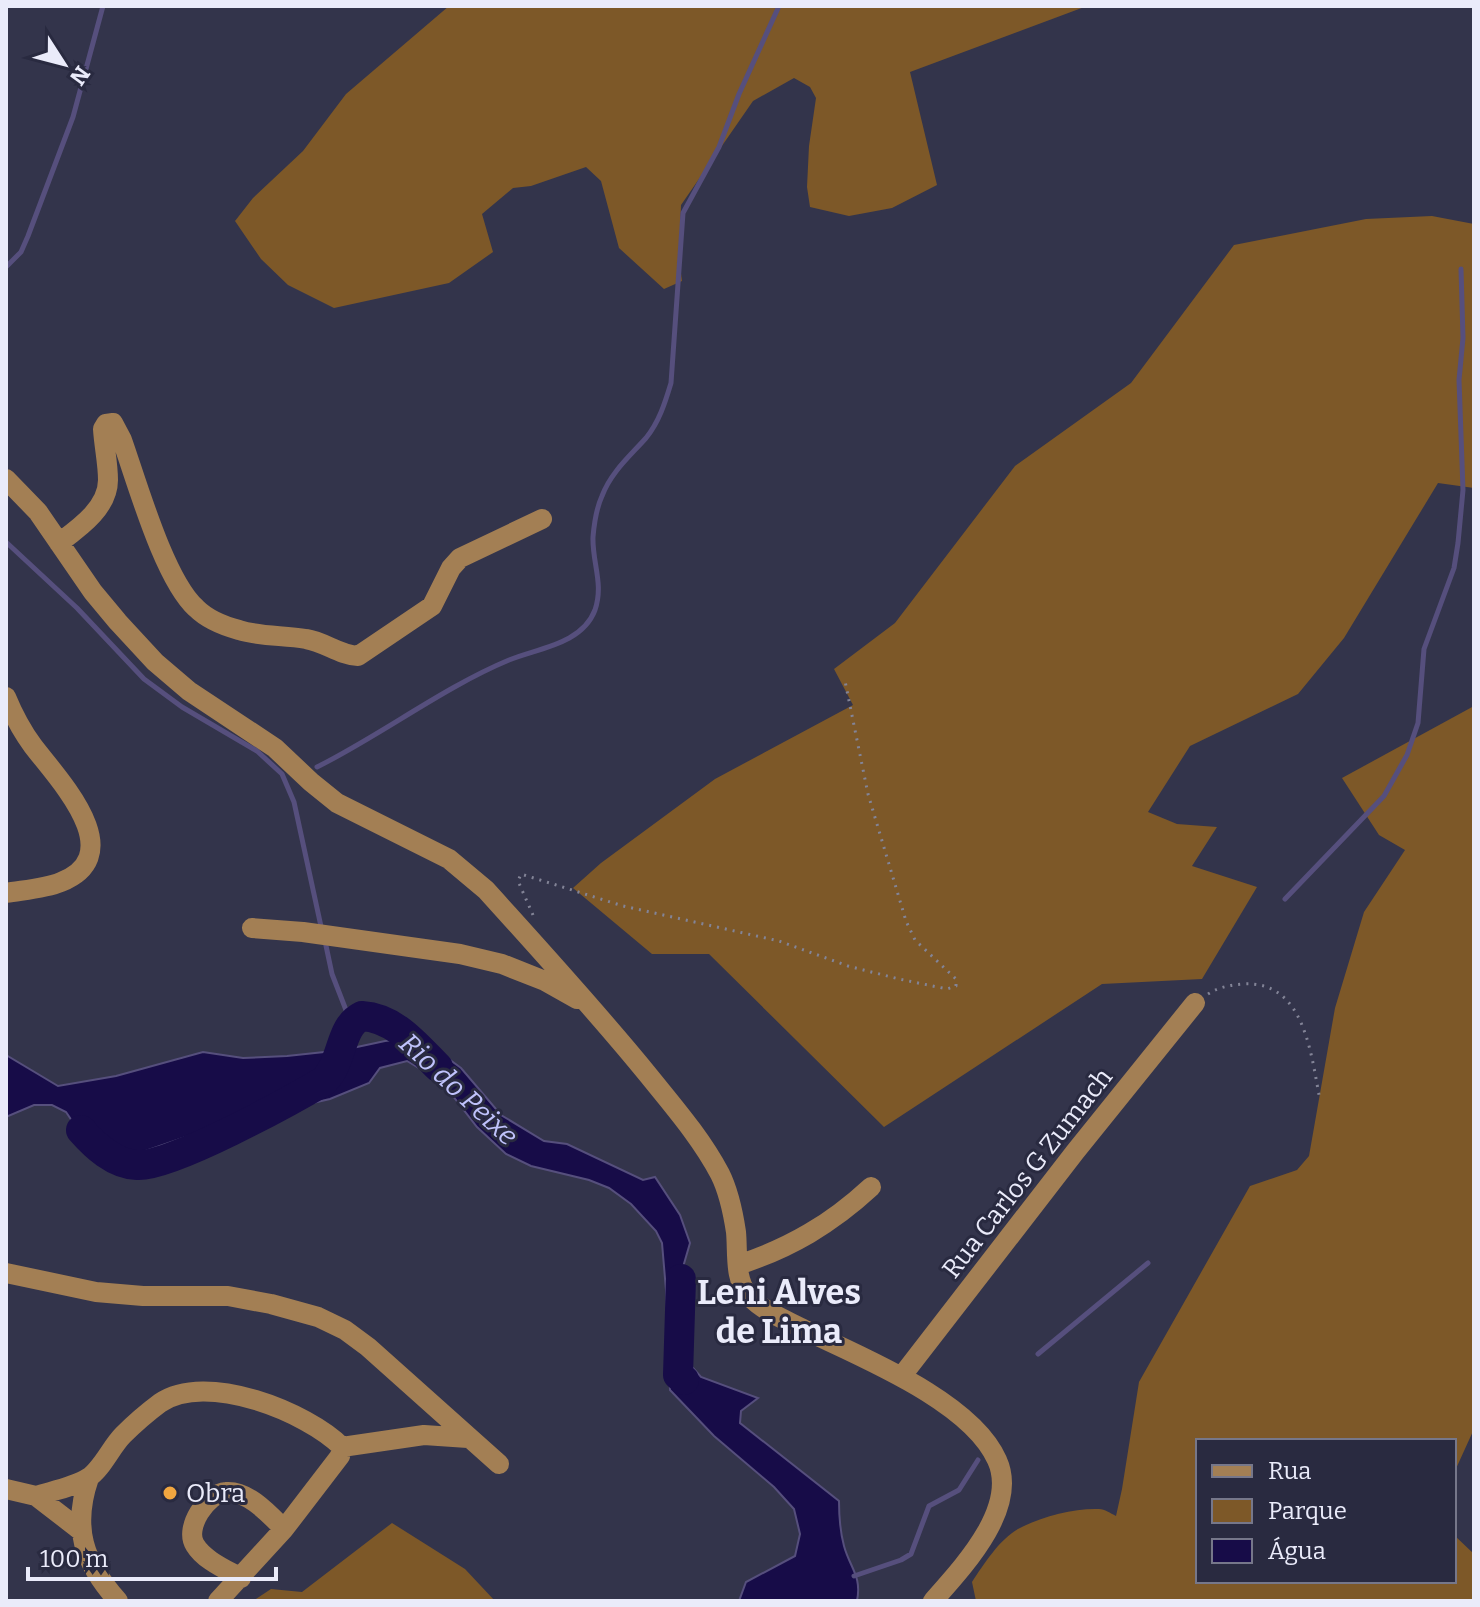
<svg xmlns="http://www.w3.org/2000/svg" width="1480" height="1607" font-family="Bitter,serif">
<rect width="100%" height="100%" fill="#33344b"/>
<path fill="#7d5828" d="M449,6H1087L910,72L937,185L892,208L849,216L810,207L807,187L809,146L816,98L810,87L794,78L753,101L681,205L679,258L682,281L664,289L619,248L601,181L586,167L531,186L513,188L482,214L493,252L449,283L334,308L288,285L261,259L235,221L253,198L303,151L346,94Z
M1432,216L1474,224V488L1438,483L1344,638L1298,694L1190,746L1148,812L1177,824L1217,827L1192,866L1257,887L1202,979L1102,984L884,1127L709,954H652L573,888L601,863L715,779L853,705L834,669L895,623L1015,466L1131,383L1234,245L1366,219Z
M1474,706V1429L1454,1473V1441H1198V1581H1454V1535L1474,1554V1601H976L972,1582C984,1564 999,1540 1018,1529C1040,1517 1074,1508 1099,1509C1105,1509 1110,1513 1116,1516L1122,1489L1139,1382L1250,1186L1297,1170L1309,1156L1335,1008L1364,912L1405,850L1379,835L1342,778Z
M392,1523L465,1569L495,1601H253L271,1589L302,1592Z"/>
<path fill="#170c48" stroke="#564f7d" stroke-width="2" d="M419,1037L461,1068L501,1115L544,1141L567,1144L643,1180L655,1177L680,1215L690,1243L681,1274L688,1301L677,1326V1340L685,1359L701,1377L758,1398L741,1411L740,1423L839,1501C839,1516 840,1531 844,1546C850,1568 862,1576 857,1601H739L746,1582L795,1556L800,1534L794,1509L774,1487L714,1436L670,1390L666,1290L662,1243L656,1231L631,1204L609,1188L589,1180L531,1166L506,1154L477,1127L442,1082L407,1061L380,1068L369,1083L330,1099L226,1123L134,1155H103L89,1146L66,1112L52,1105H34L6,1117V1055L58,1086L116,1076L203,1052L243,1058L287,1056L343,1050L385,1041Z"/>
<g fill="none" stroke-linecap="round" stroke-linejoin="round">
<path stroke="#564f7d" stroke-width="5" d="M6,267L21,252L28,236L73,117L103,6
M6,542L77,608L144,679L182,707L257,751L282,774L294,802L322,931
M317,767C381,735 444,687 509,660C539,648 582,644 595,610C604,584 592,562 593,537C594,525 597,507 602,496C611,472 630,456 646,438C659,422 665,403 671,383L683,213L719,147L739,94L779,6
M1285,899L1384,796L1407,755L1418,723L1424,649L1454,568L1458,543L1463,490L1459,380L1463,338L1461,269
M325,941L332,974L351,1023
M1038,1354L1148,1263
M854,1576L901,1560L911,1554L929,1506L959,1490L978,1460"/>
<path stroke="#170c48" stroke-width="30" d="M81,1130C95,1146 114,1164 137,1165C169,1168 292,1100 324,1081C344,1060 339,1027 362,1016C395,1018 416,1045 438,1067
M681,1279L678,1375L684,1380"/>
<path stroke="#838497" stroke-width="3" stroke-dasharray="2 6" stroke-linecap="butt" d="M533,915L518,881L521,874L623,906L779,941L848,966L899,979L947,989L956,986V979L915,940L906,921L868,794L845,681
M1208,994C1219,987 1230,985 1243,984C1305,980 1311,1055 1320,1100"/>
<path stroke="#a37f54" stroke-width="20" d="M6,479L38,512L93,592L118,622L155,662L189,691L275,748L311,782L337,803L449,859L486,890C541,951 597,1012 649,1076C674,1107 701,1138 720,1174C729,1192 733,1212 736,1232C738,1252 734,1280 749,1296C764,1312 786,1320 805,1330C861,1357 971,1401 997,1460C1019,1508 963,1567 933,1601
M59,543C79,528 108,508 108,480C108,463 104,446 103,429L106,424L113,423L122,440C137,482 164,579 196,608C207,619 224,626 239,630C261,637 284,635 306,639C325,642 339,655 358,656L432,606L451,568L460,558L542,519
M6,697C13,714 22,731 33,746C58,779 131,854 61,882C44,889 23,890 6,893
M252,928L303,932L460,954L502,964L545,981L577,999
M738,1265C790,1248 831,1224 871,1187
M6,1273L96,1292L143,1296H228L271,1304L318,1317L345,1330L368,1347L499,1464
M901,1377L1075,1152L1195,1003
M342,1447L424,1435L468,1438
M89,1478C72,1527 83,1562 118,1601
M6,1489L36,1496L80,1530
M36,1496C52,1491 74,1487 88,1478C102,1469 111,1447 123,1435C134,1424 148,1412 160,1403C206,1371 307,1412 342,1447L340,1456L284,1529L218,1601
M241,1578C225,1569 204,1560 195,1545C184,1528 207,1493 226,1492C248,1490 270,1515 284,1529"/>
</g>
<circle fill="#f1a640" stroke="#292a40" stroke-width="3" cx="170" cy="1493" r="8"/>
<g text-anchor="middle" stroke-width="6" stroke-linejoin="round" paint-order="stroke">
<g font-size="26" fill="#eaebfa" stroke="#292a40">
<text transform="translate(1027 1173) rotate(-52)" y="9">Rua Carlos G Zumach</text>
</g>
<g font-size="26" fill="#eaebfa" stroke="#292a40" text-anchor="start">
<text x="186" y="1502">Obra</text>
</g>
<g font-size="28" font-style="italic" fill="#bfc2fb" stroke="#292a40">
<text transform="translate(459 1089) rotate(43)" y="10">Rio do Peixe</text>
</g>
<g font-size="34" font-weight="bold" fill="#eaebfa" stroke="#292a40">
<text x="779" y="1304">Leni Alves<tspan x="779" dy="39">de Lima</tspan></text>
</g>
</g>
<rect width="1480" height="1607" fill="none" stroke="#eaebfa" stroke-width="16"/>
<rect x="1196" y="1439" width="260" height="144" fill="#292a40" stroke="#76778a" stroke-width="2"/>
<rect x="1212" y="1465" width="40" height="12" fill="#a37f54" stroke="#76778a" stroke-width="2"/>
<text x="1268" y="1479" font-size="24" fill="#eaebfa">Rua</text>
<rect x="1212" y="1499" width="40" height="24" fill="#7d5828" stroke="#76778a" stroke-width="2"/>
<text x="1268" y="1519" font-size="24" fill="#eaebfa">Parque</text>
<rect x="1212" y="1539" width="40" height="24" fill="#170c48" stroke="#76778a" stroke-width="2"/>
<text x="1268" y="1559" font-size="24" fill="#eaebfa">Água</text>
<g transform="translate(64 64) rotate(126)" stroke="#292a40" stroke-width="6" paint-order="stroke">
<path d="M0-6L14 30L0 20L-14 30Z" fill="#eaebfa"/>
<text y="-12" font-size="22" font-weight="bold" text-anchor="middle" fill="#eaebfa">N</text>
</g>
<path d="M28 1567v12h248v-12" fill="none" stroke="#eaebfa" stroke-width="4"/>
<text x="40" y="1567" font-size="24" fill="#eaebfa" stroke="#292a40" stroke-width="6" paint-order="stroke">100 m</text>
</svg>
